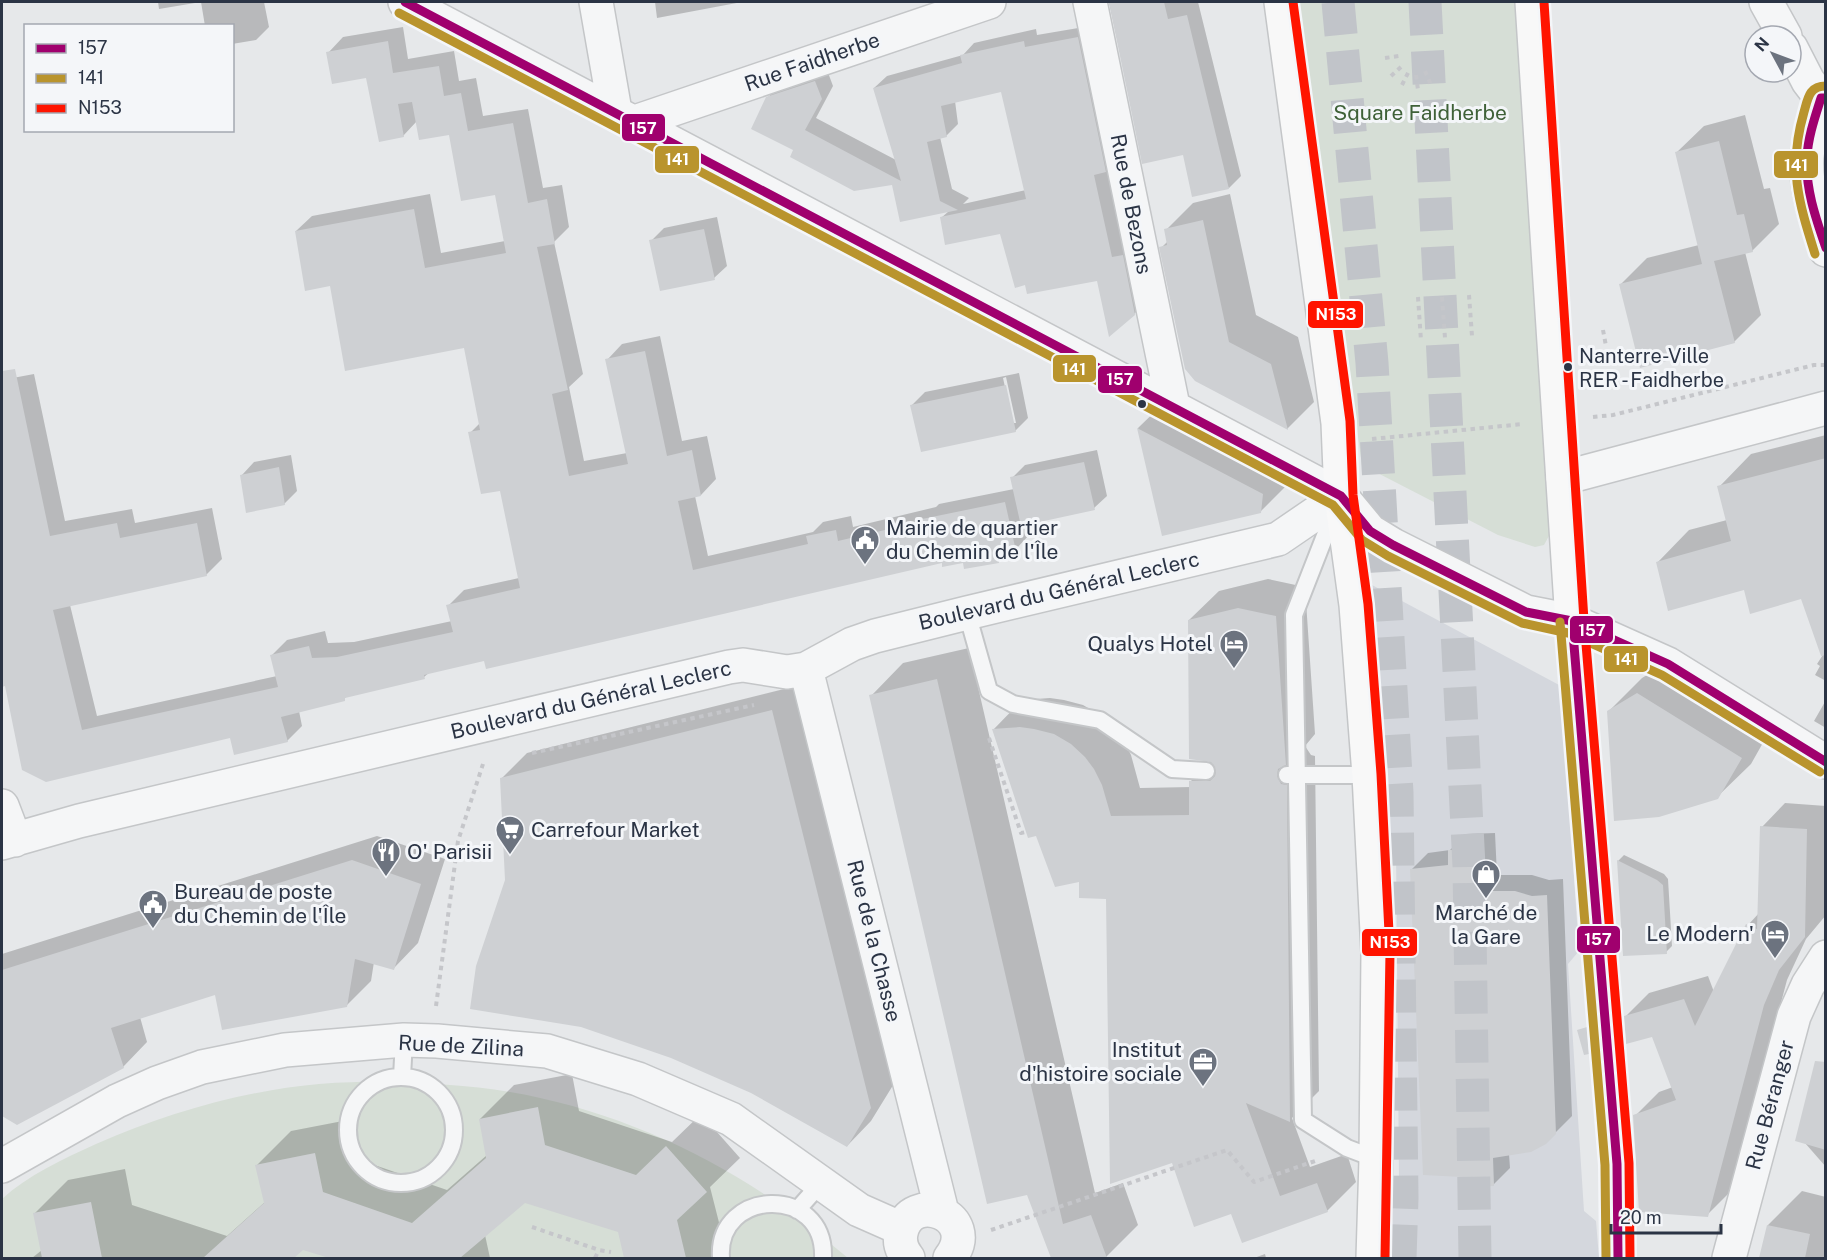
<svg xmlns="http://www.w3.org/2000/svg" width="1827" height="1260" font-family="'Public Sans',sans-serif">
<rect width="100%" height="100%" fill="#e6e8ea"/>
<path fill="#d4d7dd" d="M1372,585L1561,686L1579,951L1568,964L1584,1211L1596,1221L1599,1258H1386L1388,1188L1399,1177L1396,849L1384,838Z"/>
<path fill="#d6ded6" d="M1297,2H1519L1550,534L1544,545L1535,547L1498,535L1362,465Z
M383,1081C426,1083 468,1085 510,1092C593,1106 679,1140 750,1185C785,1207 817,1232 848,1258H2V1199C28,1175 63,1159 96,1144C167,1113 242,1091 319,1084C341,1082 362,1082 383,1081Z"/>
<path fill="#0003" fill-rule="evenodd" d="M158,2H264L269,27L256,40L232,44V26H205L201,2L159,9Z
M655,2H742L657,18Z
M1109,2H1198L1241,176L1229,188L1185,153L1144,162Z
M1090,26L1117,158L1107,169L1124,246L1147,301L1134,314L1098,279L1001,232L941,218L949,211L893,183L795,150L767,98L780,86L827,70L833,86L816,118L896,160L874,88L887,76L963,55L974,43L1036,29L1037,35ZM1002,91L1026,190L963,204L969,198L952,189L940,137L946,136L958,124L955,101Z
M403,27L408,59L454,51L459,81L476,78L483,116L528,109L543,188L562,185L569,227L554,242L583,374L569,387L584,461L627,453L607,360L622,344L660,336L682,441L707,436L716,479L701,495L695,496L708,556L813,532L823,522L851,516L853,527L936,507L939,504L1014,489L1012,478L1025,465L1097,450L1107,496L1094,508L1028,523L1030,534L1015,550L1009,551L998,561H943L485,659L430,672L424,677L348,695L344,699L299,711L302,726L287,741L231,736L46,780L6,684L2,685V380L34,374L65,521L132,509L135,523L212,508L222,559L206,575L70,605L97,716L277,676L272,655L287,640L325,631L328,643L354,642L452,621L448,606L464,590L519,578L501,489L470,433L481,422L465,346L331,284L296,231L312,216L430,194L441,253L505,241L496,193L450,133L417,121L403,136L368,77L328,53L343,37Z
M1745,115L1764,189L1770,188L1779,224L1752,251L1745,252L1761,315L1734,342L1621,284L1647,258L1699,245L1677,152L1704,126Z
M1230,194L1256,315L1298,337L1314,402L1287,429L1161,248L1168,241L1166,230L1193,203Z
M717,217L727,266L714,278L651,241L664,228Z
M1019,373L1028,418L1015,431L912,405L925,392ZM1006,377L1016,423H1013L1003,378Z
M1172,395L1294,478L1260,512L1163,534L1138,428Z
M1826,435V602L1745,589L1657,563L1689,530L1727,520L1719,487L1751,454Z
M291,455L297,491L284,504L242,475L254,462Z
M1268,579L1305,587L1315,734L1305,746L1311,755L1315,756L1319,1091L1292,1118L1310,1167L1347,1154L1356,1182L1327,1211L1243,1241L1108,897L1080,880L1037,834L993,730L1022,700L1050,698L1064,700L1083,705L1100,715L1123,739L1131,755L1140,788L1191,787V781L1211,760L1189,620L1219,591Z
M969,648L1095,1193L1123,1183L1138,1225L1106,1257L1102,1258H1053L1028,1193L871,696L903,663Z
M1826,650V681L1815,675L1820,666L1817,664Z
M1670,661L1773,725L1751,764L1717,797L1609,711L1642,678Z
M796,686L895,1082L871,1121L847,1146L752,1092L672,1057L581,1026L506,881L502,778L527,753Z
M1826,700V728L1814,721Z
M1785,803L1826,806V915L1806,939L1787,980L1731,1191L1707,1215L1635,1116L1659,1092L1673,1087L1653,1035L1625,1017L1649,993L1708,976L1714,992L1748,925L1760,912L1762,827Z
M1495,833L1497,875H1532L1549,880L1563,879L1572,1116L1545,1143L1509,1154L1510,1168L1493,1185L1464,1175L1411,870L1428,853L1450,850L1466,834Z
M377,836L445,859L418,943L394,968L374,962L371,981L346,1006L216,993L140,1017L147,1042L123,1067L17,1124L2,1114V954Z
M1624,855L1664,874L1668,879L1672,946L1666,952L1618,861Z
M1826,1068V1167L1805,1143Z
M572,1074L579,1111L672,1142L701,1114L740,1158L710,1187L728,1258H625L619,1231L525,1201L485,1235L490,1258H334L302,1249L292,1258H32L42,1250L34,1214L68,1180L125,1169L132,1205L227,1236L265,1202L257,1165L291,1131L348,1120L357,1159L447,1190L487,1155L480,1119L514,1085Z
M1802,1191L1826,1197V1258H1761L1768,1225Z
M1265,1254L1266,1258H1254Z"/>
<path fill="#ced0d3" d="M1109,2H1164L1168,19L1187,15L1229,189L1192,197L1183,155L1142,164Z
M1078,37L1106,172L1094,175L1112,257L1123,255L1135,315L1109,337L1097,281L1027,294L1025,285L1015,288L1000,234L945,245L940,217L1026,199L1001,92L941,106L947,137L927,142L940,201L958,210L900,222L892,185L854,191L790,157L793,150L751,129L766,97L815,81L822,99L805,130L901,181L873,88L962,63L960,55L1024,41L1025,47Z
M388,41L393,73L439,66L444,96L461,93L468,131L513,123L528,203L547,199L555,244L537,247L568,390L552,394L569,476L628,464L605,359L645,351L667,456L692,450L701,496L678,501L693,570L808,544L806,536L836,530L838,541L923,521L922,519L1005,502L1016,551L998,555L999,563L964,569L963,563L942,567V563L486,669L484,661L424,675L425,679L345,698V701L281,717L288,742L234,755L230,738L46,782L22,770L5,686L2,687V371L15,369L50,536L117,523L120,538L197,523L207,576L53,610L82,730L278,687L270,655L309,646L312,658L337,657L453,632L446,605L520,588L500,491L481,494L468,432L480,430L464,348L345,371L330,286L305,291L295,231L414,209L425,268L506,253L495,195L461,201L449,135L419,140L412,102L398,104L404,137L379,142L366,78L332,84L326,52Z
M1719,141L1737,215L1744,214L1753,252L1714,261L1735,343L1640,368L1619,284L1702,264L1675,152Z
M1203,220L1229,342L1271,364L1288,430L1195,381L1185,369L1159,247L1167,245L1164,229Z
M704,229L715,280L660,291L649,240Z
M1006,385L1016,432L921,452L910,405Z
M1137,428L1263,494L1261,513L1162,536Z
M1826,458V655L1821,656L1801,599L1750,614L1744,590L1668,611L1656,562L1731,541L1717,486Z
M1084,462L1095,510L1021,526L1010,477Z
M279,467L285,505L246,513L240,475Z
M1238,608L1276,616L1286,765L1278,769L1277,776L1281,784L1287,785L1290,1122L1246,1103L1280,1196L1317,1183L1328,1212L1242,1243L1231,1214L1194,1227L1172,1163L1110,1184L1106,899L1079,898V882L1055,887L1036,836L1028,838L992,729L1020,727L1034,729L1054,734L1071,744L1085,757L1094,769L1102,785L1111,816L1189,815V781H1210L1215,776L1216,771L1211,762L1189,759L1188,620Z
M937,679L1063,1224L1091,1215L1107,1258H1051L1027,1195L987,1204L869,695Z
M1637,693L1742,758L1718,799L1659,817L1614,821L1607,711Z
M772,710L871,1108L847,1147L751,1093L671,1058L581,1027L470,1009L476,966L505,880L500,778Z
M1760,826L1807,829L1805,937L1779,970L1764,1005L1708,1217L1639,1212L1633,1115L1676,1100L1652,1037L1626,1044L1624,1016L1684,999L1695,1026L1746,924L1757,929Z
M1479,849L1481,891H1515L1532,896L1547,895L1556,1134L1546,1144L1531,1152L1493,1158L1494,1186L1461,1187L1462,1177L1423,1175L1410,869L1448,865V850Z
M352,860L421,884L394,970L355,959L347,1007L222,1030L215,995L111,1028L124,1068L17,1125L2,1116V970Z
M1617,860L1657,880L1663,885L1667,954L1623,956Z
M1587,1027L1589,1054L1584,1055L1577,1030Z
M1815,1061L1826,1062V1150L1795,1141Z
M538,1107L545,1145L636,1175L666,1146L707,1192L677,1220L686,1258H624L618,1232L525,1203L460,1258H329L303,1250L294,1258H203L264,1203L255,1165L315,1153L323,1192L412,1223L486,1158L479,1119Z
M91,1202L102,1258H42L33,1213Z
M1767,1225L1810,1234L1805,1258H1759Z"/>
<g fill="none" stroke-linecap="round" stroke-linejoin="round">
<path stroke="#c1c4c9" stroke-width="33" stroke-dasharray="33 16" stroke-linecap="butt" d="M1338,2L1372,363L1397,793L1402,1198L1400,1258
M1425,2L1469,866L1475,1258"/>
<g stroke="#c4c6c8" stroke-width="20">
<path id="service" d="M1337,505L1294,615L1303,1120L1347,1148L1376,1159
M967,613L989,691L1013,704L1100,720L1172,769L1206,771
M1287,775H1369
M348 1130a53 53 0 1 1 106 0a53 53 0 1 1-106 0Z
M402,1077L404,1040
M797,1210L822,1182
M721,1258C716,1188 826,1184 823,1258"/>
</g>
<g stroke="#c4c6c8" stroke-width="36">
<path id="minor" d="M405,2L1341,496L1370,531L1393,545L1526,612L1572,621L1668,664L1826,762
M596,2L615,111
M1090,2L1173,406
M1821,98C1815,117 1809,137 1807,157C1805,189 1817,220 1826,250
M635,122L989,2
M1563,478L1826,408
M806,669L942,1212
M2,806L15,840
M2,843L79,821L729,667L743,665L787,672L806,669L852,644L875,636L967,613L1278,539L1341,496
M2,1166L117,1101L157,1083L202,1067L285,1050L404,1040L437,1041L547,1051L638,1079L731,1119L859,1210L902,1229
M908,1258C902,1251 899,1243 901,1233C910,1188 982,1216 950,1258
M1729,1258L1794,1016L1808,985L1826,957"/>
</g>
<g stroke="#c4c6c8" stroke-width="36">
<path id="tertiary" d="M1766,2L1785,36
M1791,48L1808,81L1821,98H1826
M1572,621L1617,1164L1618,1258"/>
</g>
<g stroke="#c4c6c8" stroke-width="36">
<path id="secondary" d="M1281,2L1338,423L1341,496L1356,605L1369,775L1378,952L1376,1159L1373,1258
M1532,2L1572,621"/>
</g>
<path stroke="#c5c6ca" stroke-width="4" stroke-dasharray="4.5 4.5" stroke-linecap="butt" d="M1385,58L1399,56
M1425,71L1431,85
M1416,75L1418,90
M1391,76L1402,66
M1402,85L1409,71
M1469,295L1472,336
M1418,297L1421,341
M1442,297L1445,338
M1603,330L1606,346
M1593,417L1613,415L1814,365H1826
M1372,439L1523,424
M989,738L1021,833L1026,832
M532,753L754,705
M436,1006L458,841L483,764
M532,1227L599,1250L611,1252
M991,1230L1227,1150L1254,1182L1315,1161
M595,1258L599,1250"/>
<use href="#service" stroke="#f5f6f7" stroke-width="16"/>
<use href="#minor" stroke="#f5f6f7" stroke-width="33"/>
<use href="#tertiary" stroke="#f5f6f7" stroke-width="33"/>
<use href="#secondary" stroke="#f8f8f8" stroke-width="33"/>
<g stroke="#f4f6f9" stroke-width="14">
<path id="bus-1" d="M405,2L1341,496L1370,531L1393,545L1526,612L1572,621L1668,664L1826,762
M1826,98H1821C1815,117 1808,137 1807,157C1805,188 1816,219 1826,248
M1572,621L1617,1164L1618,1258"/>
</g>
<g stroke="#f4f6f9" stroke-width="14">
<path id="bus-2" d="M399,13L1333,505L1362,540L1388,556L1522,623L1568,633L1662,675L1820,772
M1815,254C1798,200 1788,167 1804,112C1808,98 1809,86 1826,86
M1560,622L1605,1165L1606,1258"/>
</g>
<g stroke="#f4f6f9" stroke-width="14">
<path id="bus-3" d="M1293,2L1350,421L1353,495L1368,604L1381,774L1390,952L1385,1258
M1544,2L1584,620L1629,1163L1630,1258"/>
</g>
<use href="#bus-1" stroke="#a0006e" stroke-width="9"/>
<use href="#bus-2" stroke="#b9942d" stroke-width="9"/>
<use href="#bus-3" stroke="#ff1400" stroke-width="9"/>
</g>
<defs>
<g id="civic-pin" transform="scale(1.5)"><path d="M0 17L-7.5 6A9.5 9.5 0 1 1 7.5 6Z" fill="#6c737f" stroke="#f4f6f9"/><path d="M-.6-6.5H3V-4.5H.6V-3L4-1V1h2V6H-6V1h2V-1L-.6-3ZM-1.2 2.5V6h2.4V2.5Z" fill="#fff"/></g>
<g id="hotel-pin" transform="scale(1.5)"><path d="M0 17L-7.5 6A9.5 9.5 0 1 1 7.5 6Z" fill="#6c737f" stroke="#f4f6f9"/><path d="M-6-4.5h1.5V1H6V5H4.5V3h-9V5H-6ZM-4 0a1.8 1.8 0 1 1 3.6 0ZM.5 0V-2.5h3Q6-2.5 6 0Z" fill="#fff"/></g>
<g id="supermarket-pin" transform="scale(1.5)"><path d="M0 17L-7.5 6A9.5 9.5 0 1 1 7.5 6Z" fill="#6c737f" stroke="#f4f6f9"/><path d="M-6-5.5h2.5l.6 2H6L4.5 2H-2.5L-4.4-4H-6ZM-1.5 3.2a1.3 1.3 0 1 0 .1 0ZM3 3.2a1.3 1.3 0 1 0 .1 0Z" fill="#fff"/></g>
<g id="restaurant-pin" transform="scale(1.5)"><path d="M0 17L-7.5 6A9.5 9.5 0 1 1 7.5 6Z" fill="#6c737f" stroke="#f4f6f9"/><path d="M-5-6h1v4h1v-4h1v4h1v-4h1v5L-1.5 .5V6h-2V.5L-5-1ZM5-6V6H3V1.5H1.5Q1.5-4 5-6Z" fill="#fff"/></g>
<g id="shop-pin" transform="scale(1.5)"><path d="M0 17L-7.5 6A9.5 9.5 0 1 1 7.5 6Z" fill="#6c737f" stroke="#f4f6f9"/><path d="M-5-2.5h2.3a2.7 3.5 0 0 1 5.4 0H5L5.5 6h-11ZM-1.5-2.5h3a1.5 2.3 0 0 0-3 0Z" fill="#fff"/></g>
<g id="office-pin" transform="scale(1.5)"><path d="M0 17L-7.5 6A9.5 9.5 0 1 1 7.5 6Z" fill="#6c737f" stroke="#f4f6f9"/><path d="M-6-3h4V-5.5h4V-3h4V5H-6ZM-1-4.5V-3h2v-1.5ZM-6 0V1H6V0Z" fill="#fff"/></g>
</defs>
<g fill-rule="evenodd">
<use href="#civic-pin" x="865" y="540"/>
<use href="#hotel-pin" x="1234" y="644"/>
<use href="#supermarket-pin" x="510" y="830"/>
<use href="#restaurant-pin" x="386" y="852"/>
<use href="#shop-pin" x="1486" y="874"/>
<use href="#civic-pin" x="153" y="904"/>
<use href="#hotel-pin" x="1775" y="934"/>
<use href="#office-pin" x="1203" y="1062"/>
</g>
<g fill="#2b3445" stroke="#f4f6f9" stroke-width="2">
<circle cx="1568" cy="367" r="5"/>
<circle cx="1142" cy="404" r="5"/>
</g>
<g text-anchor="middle" stroke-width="6" stroke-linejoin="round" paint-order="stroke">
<g font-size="20" fill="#2b3445" stroke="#f4f6f9" text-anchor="start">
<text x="1579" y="363">Nanterre-Ville<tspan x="1579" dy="24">RER - Faidherbe</tspan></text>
</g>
<g font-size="21" fill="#2b3445" stroke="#f4f6f9">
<text transform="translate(812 62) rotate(-19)" y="7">Rue Faidherbe</text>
<text transform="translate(1131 204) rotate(79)" y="7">Rue de Bezons</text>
<text transform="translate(1059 591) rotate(-13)" y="7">Boulevard du Général Leclerc</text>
<text transform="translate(591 700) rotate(-13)" y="7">Boulevard du Général Leclerc</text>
<text transform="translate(874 941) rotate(76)" y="7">Rue de la Chasse</text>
<text transform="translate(461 1046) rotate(3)" y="7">Rue de Zilina</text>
<text transform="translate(1770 1105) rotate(-75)" y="7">Rue Béranger</text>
</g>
<g font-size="21" fill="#3f6138" stroke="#f4f6f9">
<text x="1420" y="120">Square Faidherbe</text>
</g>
<g font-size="21" fill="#2b3445" stroke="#f4f6f9" text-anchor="start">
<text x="886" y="535">Mairie de quartier<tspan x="886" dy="24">du Chemin de l'Île</tspan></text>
<text x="1213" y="651" text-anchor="end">Qualys Hotel</text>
<text x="531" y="837">Carrefour Market</text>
<text x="407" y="859">O' Parisii</text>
<text x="174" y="899">Bureau de poste<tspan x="174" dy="24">du Chemin de l'Île</tspan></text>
<text x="1486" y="920" text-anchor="middle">Marché de<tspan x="1486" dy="24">la Gare</tspan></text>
<text x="1754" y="941" text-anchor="end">Le Modern'</text>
<text x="1182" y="1057" text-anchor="end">Institut<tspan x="1182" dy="24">d'histoire sociale</tspan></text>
</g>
</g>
<g stroke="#f4f6f9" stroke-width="2">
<rect x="621" y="113" width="45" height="29" rx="6" fill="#a0006e"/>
<rect x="654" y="145" width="46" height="29" rx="6" fill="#b9942d"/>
<rect x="1773" y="150" width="46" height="29" rx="6" fill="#b9942d"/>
<rect x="1307" y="300" width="57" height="29" rx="6" fill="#ff1400"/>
<rect x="1052" y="354" width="45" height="29" rx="6" fill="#b9942d"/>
<rect x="1097" y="365" width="46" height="29" rx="6" fill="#a0006e"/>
<rect x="1569" y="615" width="45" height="29" rx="6" fill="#a0006e"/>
<rect x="1603" y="645" width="46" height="28" rx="6" fill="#b9942d"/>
<rect x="1576" y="925" width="45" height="29" rx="6" fill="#a0006e"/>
<rect x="1361" y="928" width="57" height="29" rx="6" fill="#ff1400"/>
</g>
<g font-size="16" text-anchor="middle" font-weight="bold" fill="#fff">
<text x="643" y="134">157</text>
<text x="677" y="165">141</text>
<text x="1796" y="171">141</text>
<text x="1336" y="320">N153</text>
<text x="1074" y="375">141</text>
<text x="1120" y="385">157</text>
<text x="1592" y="636">157</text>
<text x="1626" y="665">141</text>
<text x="1598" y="945">157</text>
<text x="1390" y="948">N153</text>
</g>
<rect width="1827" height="1260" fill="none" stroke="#2b3445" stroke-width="6"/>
<rect x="24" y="24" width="210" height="108" fill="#f4f6f9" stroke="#a4a8b1" stroke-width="1.5"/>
<rect x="36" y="44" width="30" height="9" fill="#a0006e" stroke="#a4a8b1" stroke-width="1.5"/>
<text x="78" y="54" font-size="18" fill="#2b3445">157</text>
<rect x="36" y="74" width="30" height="9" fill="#b9942d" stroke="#a4a8b1" stroke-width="1.5"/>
<text x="78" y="84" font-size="18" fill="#2b3445">141</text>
<rect x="36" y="104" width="30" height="9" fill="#ff1400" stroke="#a4a8b1" stroke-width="1.5"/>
<text x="78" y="114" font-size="18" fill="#2b3445">N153</text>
<g transform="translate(1773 54) rotate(311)"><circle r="28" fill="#f4f6f9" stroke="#a4a8b1" stroke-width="1.5"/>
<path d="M0-4.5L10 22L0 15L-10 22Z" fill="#6c737f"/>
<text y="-9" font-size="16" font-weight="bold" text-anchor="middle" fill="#2b3445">N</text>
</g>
<path d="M1611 1224v9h110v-9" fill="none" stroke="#2b3445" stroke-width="3"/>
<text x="1620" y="1224" font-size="18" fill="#2b3445" stroke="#f4f6f9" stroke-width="4.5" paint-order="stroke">20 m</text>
</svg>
